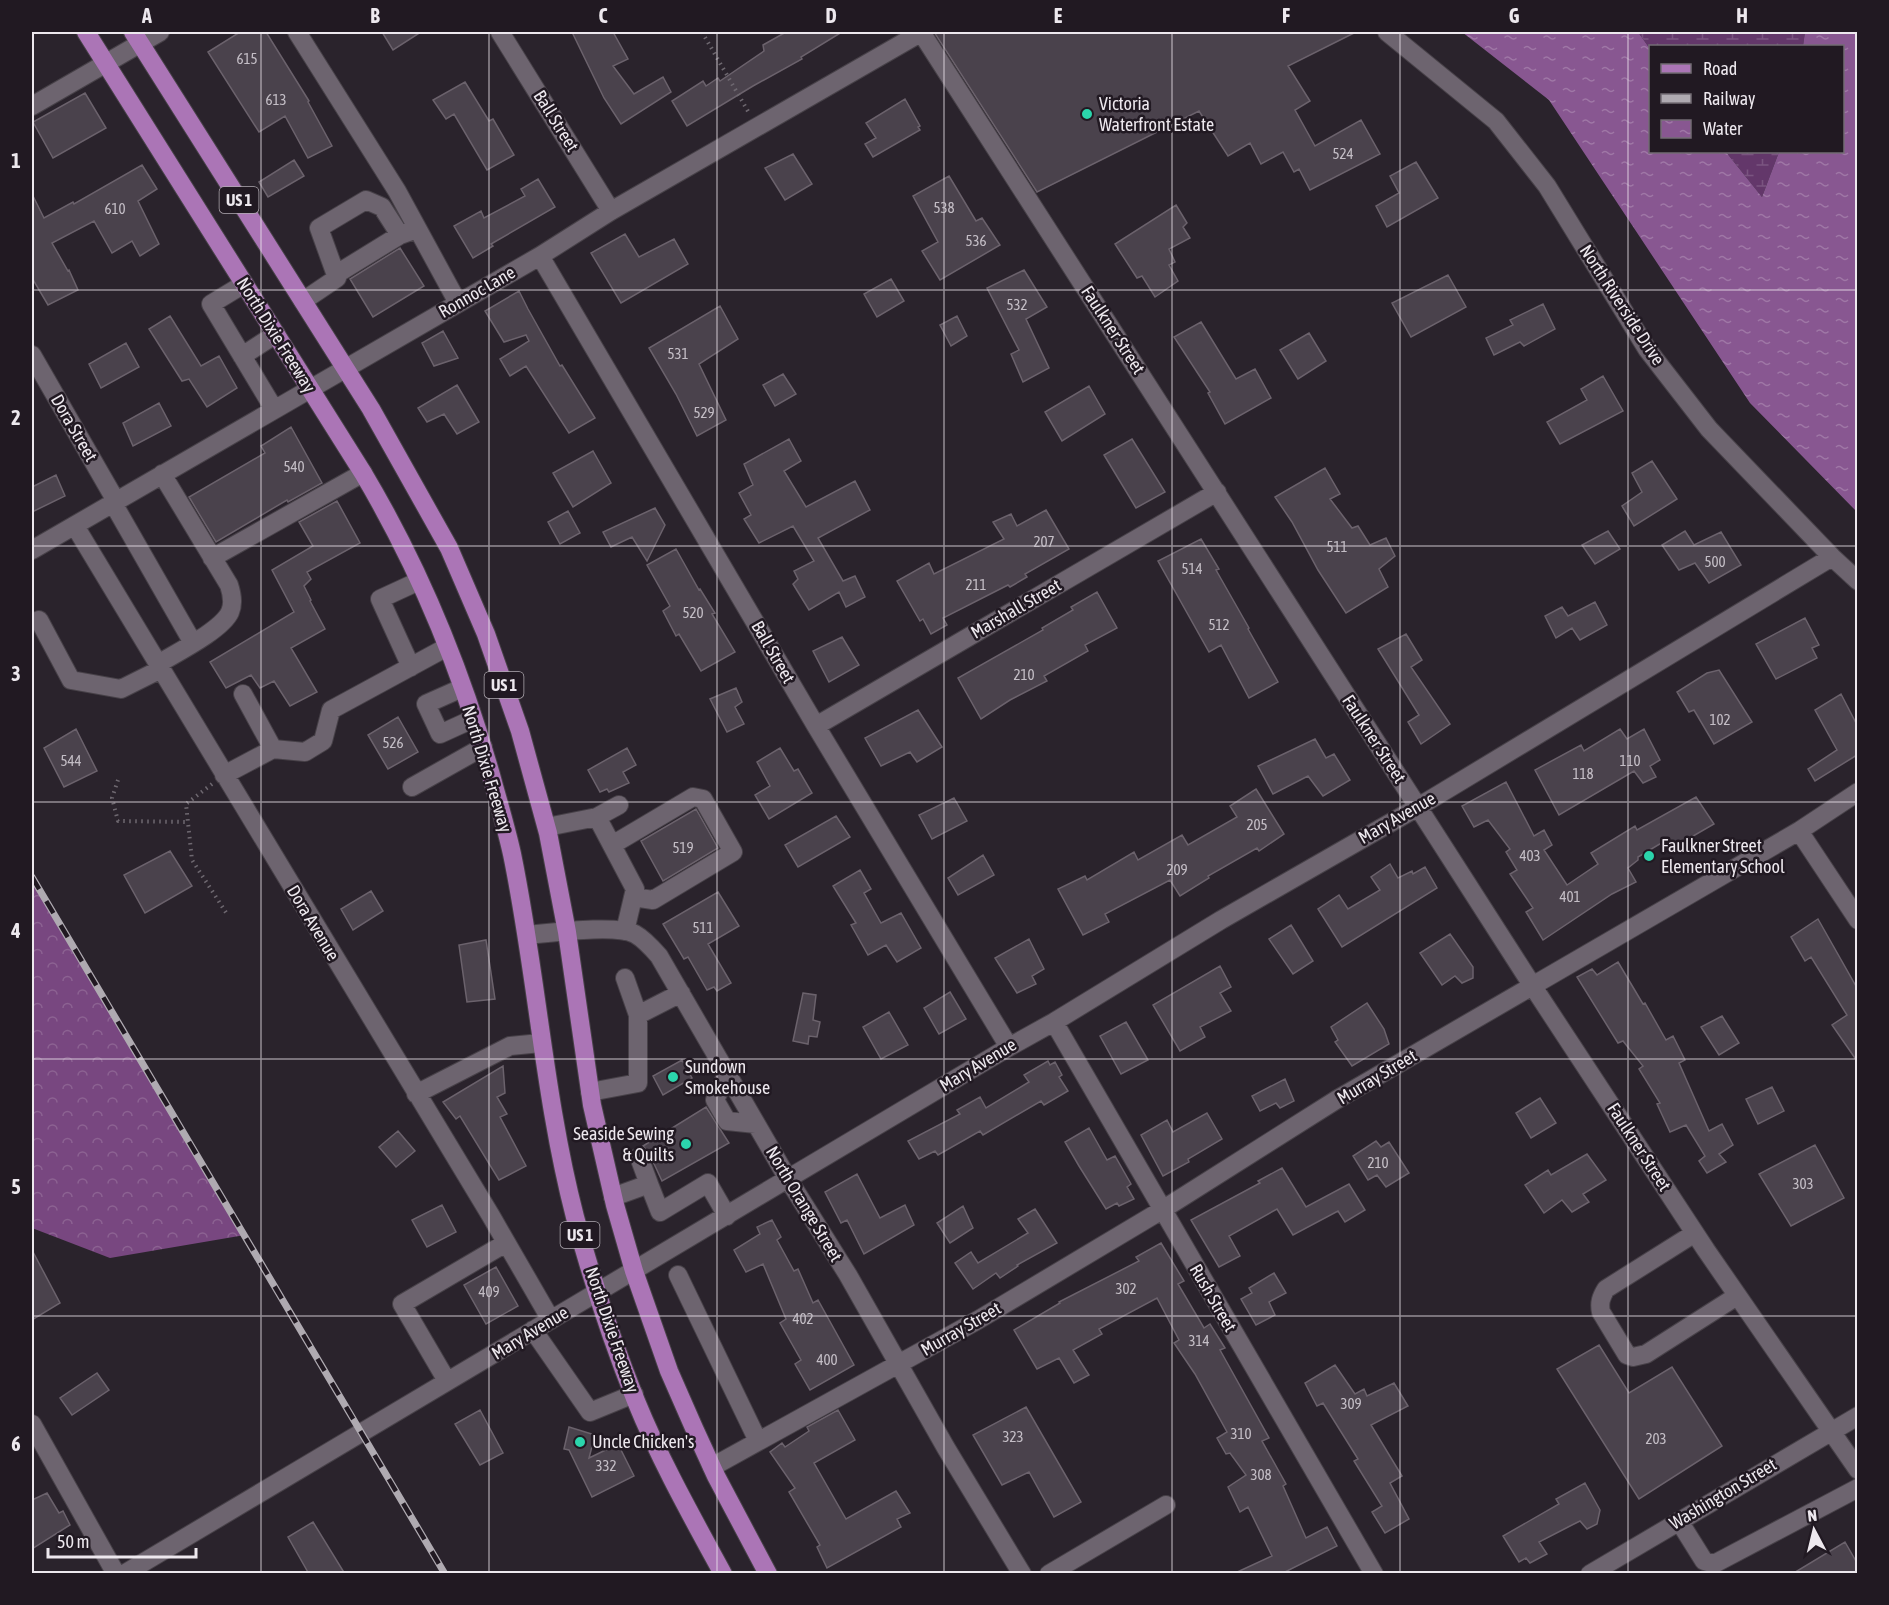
<svg xmlns="http://www.w3.org/2000/svg" width="1889" height="1605" font-family="'Asap Condensed',sans-serif">
<defs>
<pattern id="forest-crowns" width="20" height="18" patternUnits="userSpaceOnUse" patternTransform="scale(1.5)"><rect width="20" height="18" fill="#784780"/><path d="M2 6a3 3 0 1 1 6 0M12 15a3 3 0 1 1 6 0" fill="none" stroke="#8c6292"/></pattern>
<pattern id="wetland-marsh" width="20" height="14" patternUnits="userSpaceOnUse" patternTransform="scale(1.5)"><rect width="20" height="14" fill="#63376a"/><path d="M1 5h8M5 5V1M11 12h8M15 12V8" fill="none" stroke="#7a5480"/></pattern>
<pattern id="water-ripples" width="26" height="14" patternUnits="userSpaceOnUse" patternTransform="scale(1.5)"><rect width="26" height="14" fill="#885791"/><path d="M2 4q2-2 4 0t4 0M15 11q2-2 4 0t4 0" fill="none" stroke="#9f77a6"/></pattern>
</defs>
<rect width="100%" height="100%" fill="#2a232c"/>
<path fill="url(#forest-crowns)" d="M32,877L245,1235L110,1258L32,1228Z"/>
<path fill="url(#wetland-marsh)" d="M1638,32H1805L1803,46H1650V49Z
M1726,152H1779L1762,197Z"/>
<path fill="url(#water-ripples)" d="M1462,32H1638L1650,49V152H1726L1762,197L1779,152H1842V46H1803L1805,32H1857V512L1750,403L1549,100Z"/>
<path fill="#4a424c" stroke="#6b626c" stroke-width="1.5" d="M240,32H266L309,101L308,102L332,146L308,158L285,116L259,132L208,52Z
M382,32H421L393,50Z
M572,32H613L628,59L613,66L634,94L663,77L671,92L621,124L604,98Z
M786,32H842L801,57L802,59L753,86L687,126L672,101L703,81L706,86L718,78L720,81L764,51L763,45Z
M934,32H1356L1288,66L1310,101L1295,110L1315,146L1361,120L1380,154L1310,190L1299,169L1294,172L1283,152L1261,164L1250,143L1228,156L1199,111L1037,192Z
M465,82L489,121L493,119L514,155L487,170L454,114L446,119L433,100Z
M85,93L106,128L53,158L33,122Z
M905,99L920,126L918,127L920,130L873,157L865,144L876,138L866,123Z
M793,154L812,184L785,200L765,168Z
M294,160L304,176L268,197L259,182Z
M1416,162L1438,198L1387,227L1376,206L1399,193L1390,176Z
M142,165L157,189L138,201L159,244L140,256L132,241L112,253L94,221L52,243L68,271L69,270L78,290L48,305L32,278V194L44,218L73,202L74,204Z
M949,176L976,221L982,218L1000,245L940,280L922,251L938,242L913,196Z
M538,179L555,207L491,244L493,246L473,258L454,226L481,211L484,218L525,196L521,189Z
M1176,205L1187,223L1183,227L1190,238L1169,249L1175,262L1169,265L1178,281L1155,297L1142,276L1137,278L1115,244Z
M625,234L639,257L674,239L688,264L621,303L591,253Z
M400,248L424,286L373,317L350,279Z
M1024,270L1047,307L1026,319L1049,368L1023,382L1011,354L1019,350L987,288Z
M1448,275L1466,307L1411,337L1392,303Z
M891,279L904,301L877,317L864,294Z
M519,291L528,309L560,366L562,365L595,418L569,433L526,366L510,376L500,359L529,341L526,335L504,342L485,311Z
M1543,304L1555,329L1524,346L1520,342L1494,355L1486,338L1513,325L1510,320Z
M720,306L738,339L699,364L726,420L697,436L676,394L649,348Z
M170,316L201,366L219,356L237,388L207,407L189,379L182,381L149,329Z
M957,316L967,336L951,346L940,325Z
M1201,322L1236,379L1255,369L1271,398L1225,424L1208,393L1210,392L1174,337Z
M443,331L458,358L434,366L422,343Z
M1309,333L1326,361L1298,379L1280,350Z
M126,343L139,367L101,388L89,364Z
M783,374L796,394L775,406L763,385Z
M1603,376L1623,411L1560,444L1547,422L1587,400L1581,389Z
M457,385L479,422L457,434L444,414L427,422L418,408Z
M1089,386L1105,414L1062,441L1045,412Z
M159,403L171,426L133,446L123,423Z
M291,427L322,483L288,502L287,500L216,542L189,497L265,453L261,446Z
M789,439L801,461L784,471L806,507L855,481L870,510L818,538L843,581L855,576L865,597L846,607L839,592L809,610L793,584L798,579L794,571L814,561L793,526L759,543L744,519L751,515L739,493L753,485L744,464Z
M1132,439L1165,492L1136,508L1104,455Z
M593,451L611,483L573,507L553,473Z
M1652,461L1677,499L1634,526L1622,506L1642,492L1632,473Z
M1325,468L1340,494L1330,499L1352,528L1358,526L1370,545L1386,538L1395,556L1379,569L1388,587L1346,613L1318,570L1292,522L1275,497Z
M56,475L65,496L32,512V487Z
M337,501L360,543L307,572L311,579L304,586L311,600L310,601L325,629L291,648L317,692L290,706L274,681L260,688L251,675L226,688L210,662L294,612L272,570L313,546L299,522Z
M655,508L665,525L647,561L632,537L611,547L603,532Z
M1046,510L1069,549L1025,574L1027,577L1010,587L1008,585L943,618L947,625L931,634L923,619L920,621L897,581L929,563L934,574L1004,539L993,522L1011,514L1017,526Z
M568,511L580,533L560,544L548,522Z
M1608,531L1620,549L1595,564L1582,545Z
M1685,531L1694,545L1721,532L1741,565L1709,583L1695,563L1679,570L1662,545Z
M1201,539L1219,569L1216,570L1249,628L1248,629L1278,682L1249,698L1221,645L1209,652L1158,561Z
M676,549L699,590L700,589L715,613L712,614L735,652L701,671L679,634L676,636L663,611L670,606L647,565Z
M1097,592L1117,628L1085,645L1088,651L1044,676L1047,681L1010,700L981,719L958,678L1043,630L1042,628L1073,610L1071,607Z
M1595,602L1607,625L1580,640L1572,628L1556,638L1545,616L1562,607L1568,616Z
M1805,618L1819,645L1812,648L1817,658L1776,679L1756,644Z
M1406,634L1422,660L1411,667L1450,724L1421,744L1408,722L1419,715L1378,649Z
M842,637L859,665L829,682L813,651Z
M1719,670L1752,722L1714,744L1694,710L1689,712L1677,692L1707,673Z
M736,688L742,702L735,707L744,724L727,732L710,699Z
M1841,694L1857,725V755L1815,781L1808,769L1837,750L1815,710Z
M918,710L942,747L917,762L910,752L881,766L865,738Z
M398,717L418,752L388,769L368,735Z
M76,729L97,771L64,787L44,748Z
M1620,729L1627,739L1644,729L1660,760L1650,766L1656,777L1643,783L1634,771L1559,815L1535,770L1581,745L1584,751Z
M1315,739L1326,758L1334,754L1350,780L1323,796L1308,776L1273,794L1258,766Z
M627,748L636,765L623,772L629,783L609,792L607,789L600,792L588,770Z
M780,748L794,771L798,769L812,793L769,819L755,795L770,786L757,762Z
M1506,782L1534,836L1544,830L1552,845L1544,850L1567,885L1598,864L1591,853L1635,826L1637,830L1696,797L1714,824L1669,850L1663,842L1638,857V860L1628,868L1636,882L1612,894L1543,940L1526,912L1533,908L1510,874L1517,870L1506,852L1510,849L1488,820L1474,827L1462,806Z
M1256,789L1284,834L1259,851L1257,848L1208,876L1209,878L1180,896L1170,880L1105,914L1109,922L1083,935L1058,889L1085,876L1087,880L1134,852L1138,860L1182,835L1188,845L1237,817L1230,806Z
M954,798L967,821L932,839L919,815Z
M696,809L718,848L663,881L641,841Z
M836,816L850,837L798,867L785,845Z
M170,851L192,886L145,913L124,875Z
M983,855L994,875L958,895L948,878Z
M1390,864L1398,878L1412,871L1413,874L1425,867L1437,888L1342,947L1318,909L1339,895L1348,909L1380,890L1371,877Z
M860,870L871,889L864,893L881,923L901,913L921,948L897,962L886,945L868,955L851,925L856,923L833,886Z
M371,891L383,911L353,930L341,909Z
M718,892L739,926L708,944L731,983L717,991L714,987L707,990L688,957L684,959L663,924Z
M1818,919L1857,988V1061L1832,1025L1847,1015L1811,957L1805,961L1791,937Z
M1291,925L1313,961L1293,974L1269,939Z
M1450,934L1473,967V978L1462,983L1455,976L1442,985L1420,953Z
M1029,939L1044,969L1032,976L1036,984L1017,993L995,958Z
M486,940L495,999L467,1002L459,945Z
M1618,962L1643,1004L1645,1003L1666,1040L1673,1036L1685,1060L1679,1063L1709,1131L1722,1124L1733,1145L1719,1154L1726,1162L1707,1173L1699,1161L1705,1156L1686,1125L1670,1132L1657,1104L1660,1103L1639,1069L1643,1066L1623,1041L1618,1043L1577,977L1592,969L1597,975Z
M1220,966L1231,987L1220,993L1231,1011L1200,1027L1205,1037L1180,1051L1153,1005Z
M950,992L966,1019L939,1034L924,1008Z
M803,993L816,995L813,1020L820,1022L817,1037L809,1036L808,1044L793,1041Z
M1367,1003L1384,1029L1389,1044L1352,1066L1335,1042L1338,1040L1331,1027Z
M889,1012L908,1045L881,1059L863,1027Z
M1722,1016L1739,1043L1719,1055L1701,1027Z
M1126,1022L1148,1060L1121,1074L1100,1036Z
M682,1060L692,1078L663,1095L653,1076Z
M1048,1061L1050,1065L1055,1062L1062,1075L1059,1077L1068,1091L1044,1105L1041,1101L983,1135L980,1131L938,1155L935,1151L919,1159L908,1141L960,1114L957,1110L980,1097L986,1108L1029,1082L1024,1075Z
M503,1066L505,1093L497,1097L507,1114L500,1117L526,1166L499,1180L460,1116L456,1119L443,1102Z
M1285,1079L1294,1101L1280,1108L1276,1103L1260,1111L1252,1096Z
M1772,1087L1784,1111L1758,1124L1746,1099Z
M1540,1098L1556,1123L1531,1138L1516,1113Z
M706,1107L729,1143L662,1181L649,1153L643,1146Z
M1207,1113L1222,1139L1188,1159L1189,1162L1163,1176L1141,1135L1167,1120L1173,1132Z
M1089,1128L1107,1160L1115,1156L1131,1184L1127,1187L1134,1199L1119,1206L1117,1203L1106,1209L1079,1166L1065,1142Z
M398,1131L415,1151L396,1167L379,1147Z
M1376,1141L1381,1147L1389,1142L1409,1173L1386,1187L1377,1175L1368,1180L1353,1156Z
M1815,1145L1844,1198L1791,1226L1759,1174Z
M1587,1154L1606,1180L1583,1194L1589,1202L1572,1212L1562,1200L1544,1213L1525,1185L1548,1170L1551,1175Z
M1282,1168L1306,1207L1349,1184L1365,1210L1345,1222L1338,1211L1293,1235L1277,1209L1229,1236L1240,1256L1219,1267L1191,1220L1260,1183L1258,1181Z
M857,1174L880,1218L905,1205L914,1225L864,1254L847,1220L841,1223L825,1192Z
M442,1205L456,1232L427,1247L412,1220Z
M963,1206L973,1228L950,1243L937,1223Z
M1035,1209L1057,1243L1017,1265L1018,1266L1000,1278L996,1273L973,1289L955,1263L971,1252L978,1263L1028,1233L1018,1219Z
M772,1220L781,1237L777,1240L794,1271L798,1269L813,1303L818,1300L854,1365L810,1390L795,1364L801,1360L780,1323L786,1319L763,1264L746,1272L734,1250L760,1234L757,1227Z
M1161,1243L1184,1281L1178,1284L1204,1328L1210,1324L1225,1348L1220,1350L1269,1438L1262,1441L1286,1484L1283,1486L1306,1538L1327,1527L1337,1546L1281,1574H1233L1272,1556L1248,1507L1240,1512L1228,1487L1246,1475L1230,1453L1226,1454L1217,1438L1227,1432L1195,1374L1174,1343L1179,1340L1157,1298L1099,1329L1102,1334L1073,1350L1089,1375L1074,1383L1059,1358L1037,1369L1014,1330L1060,1303L1059,1302L1139,1261L1136,1257Z
M32,1250L60,1303L32,1320Z
M496,1267L518,1306L486,1324L464,1285Z
M1274,1273L1286,1293L1269,1302L1275,1315L1256,1325L1241,1299L1252,1293L1249,1288Z
M1599,1345L1629,1393L1672,1367L1722,1446L1639,1499L1557,1369Z
M1335,1365L1355,1394L1364,1389L1367,1396L1394,1383L1408,1406L1371,1425L1402,1476L1390,1483L1409,1519L1385,1533L1372,1512L1382,1506L1354,1461L1358,1459L1323,1403L1317,1406L1305,1383Z
M97,1373L109,1390L72,1415L60,1398Z
M1026,1407L1081,1502L1054,1517L1029,1472L1002,1485L973,1435Z
M480,1410L503,1453L480,1465L455,1424Z
M838,1410L855,1440L814,1463L846,1519L896,1491L910,1513L897,1519L901,1527L827,1568L817,1547L820,1545L789,1492L795,1488L770,1452L782,1443L785,1447L809,1431L807,1427Z
M569,1427L595,1435L589,1458L618,1444L634,1476L592,1497L569,1450L564,1449Z
M1585,1483L1600,1510L1597,1524L1587,1529L1580,1521L1572,1525L1539,1542L1547,1554L1530,1563L1526,1558L1519,1562L1503,1536L1559,1504L1556,1499Z
M47,1493L59,1513L63,1511L70,1525L32,1549V1500Z
M313,1522L345,1574H309L288,1537Z
M1845,1542L1857,1563V1574H1792Z"/>
<g fill="none" stroke-linecap="round" stroke-linejoin="round">
<g stroke="#474148" stroke-width="20">
<path id="minor" d="M297,32L397,191L458,303
M500,32L611,211
M921,32L1532,985L1706,1250L1858,1470
M1387,32L1496,121L1547,186L1647,349L1709,429L1832,557L1858,581
M32,106L160,32
M540,256L816,726L1009,1047
M335,275L400,235
M244,284L211,304L274,409
M303,301L337,278L319,228L366,200L382,207L400,235L417,229
M32,355L116,501
M242,356L276,334
M113,503L193,643
M75,526L491,1216L551,1320
M32,550L540,256L611,211L922,32
M212,558L363,473
M39,620L71,680L121,689L161,669
M158,664C176,653 222,630 230,612C234,603 232,594 229,585L162,474
M411,667L380,599L419,581
M462,688L426,704L440,734L473,719
M243,694L273,749
M816,726L1217,492
M224,775L273,749L305,752L323,741L331,710L447,647
M412,787L483,747
M597,817L619,805
M547,827L597,817L635,889L625,931
M1799,831L1858,920
M612,845L693,797L703,799L733,852L653,900L633,897
M527,935C551,933 615,924 635,934C644,939 652,948 659,956L788,1179L848,1275L946,1448L1022,1574
M625,978L638,1015L681,993
M1054,1022L1374,1574
M727,1074L715,1100L727,1121L756,1124
M590,1092L638,1083V1015
M416,1094L510,1046L541,1043
M639,1157L649,1184
M613,1197L649,1184L660,1212L708,1183L727,1216
M1695,1233L1606,1289C1601,1297 1599,1303 1601,1312L1627,1355L1633,1357L1646,1354L1737,1296
M678,1275L758,1441
M533,1330L590,1412L634,1394
M447,1381L402,1304L506,1243
M32,1424L116,1574
M712,1467L978,1320L1162,1210L1336,1100L1799,831L1858,792
M1679,1521L1704,1561L1714,1564L1858,1488
M124,1574L1009,1047L1054,1022L1221,920L1418,807L1832,557
M1049,1574L1166,1505
M1590,1574L1858,1416"/>
</g>
<g stroke="#474148" stroke-width="20">
<path id="major" d="M86,32L363,473C419,567 461,670 491,775C498,801 506,827 512,854C537,975 544,1098 575,1217C592,1280 612,1341 636,1401C660,1460 692,1517 723,1574
M133,32L371,409L449,548L486,634L520,731L548,833L567,932L592,1105L615,1205L634,1271L669,1371L694,1428L716,1476L768,1574"/>
</g>
<path stroke="#6e6870" stroke-width="4" stroke-dasharray="1.5 4.5" stroke-linecap="butt" d="M702,32L749,113
M118,780L112,798L118,821L188,822
M212,784L186,804L192,860L227,914"/>
<use href="#minor" stroke="#6d646f" stroke-width="18"/>
<use href="#major" stroke="#ab75b6" stroke-width="18"/>
<g stroke="#afaab1" stroke-width="7">
<path id="rail" d="M32,877L445,1574"/>
</g>
<use href="#rail" stroke="#211922" stroke-width="4.5" stroke-dasharray="14" stroke-linecap="butt"/>
</g>
<path fill="none" stroke="#ede8ee" stroke-width="1.5" stroke-opacity="0.55" d="M261,32V1574M489,32V1574M717,32V1574M944,32V1574M1172,32V1574M1400,32V1574M1628,32V1574M32,290H1858M32,546H1858M32,802H1858M32,1059H1858M32,1316H1858"/>
<g fill="#2bd5ac" stroke="#211922" stroke-width="2">
<circle cx="1087" cy="114" r="6"/>
<circle cx="1649" cy="856" r="6"/>
<circle cx="673" cy="1077" r="6"/>
<circle cx="686" cy="1144" r="6"/>
<circle cx="580" cy="1442" r="6"/>
</g>
<g text-anchor="middle" stroke-width="5" stroke-linejoin="round" paint-order="stroke">
<g font-size="15" fill="#c4bec6">
<text x="247" y="64">615</text>
<text x="276" y="105">613</text>
<text x="1343" y="159">524</text>
<text x="944" y="213">538</text>
<text x="115" y="214">610</text>
<text x="976" y="246">536</text>
<text x="1017" y="310">532</text>
<text x="678" y="359">531</text>
<text x="704" y="418">529</text>
<text x="294" y="472">540</text>
<text x="1044" y="547">207</text>
<text x="1337" y="552">511</text>
<text x="1715" y="567">500</text>
<text x="1192" y="574">514</text>
<text x="976" y="590">211</text>
<text x="693" y="618">520</text>
<text x="1219" y="630">512</text>
<text x="1024" y="680">210</text>
<text x="1720" y="725">102</text>
<text x="393" y="748">526</text>
<text x="71" y="766">544</text>
<text x="1630" y="766">110</text>
<text x="1583" y="779">118</text>
<text x="1257" y="830">205</text>
<text x="683" y="853">519</text>
<text x="1530" y="861">403</text>
<text x="1177" y="875">209</text>
<text x="1570" y="902">401</text>
<text x="703" y="933">511</text>
<text x="1378" y="1168">210</text>
<text x="1803" y="1189">303</text>
<text x="1126" y="1294">302</text>
<text x="489" y="1297">409</text>
<text x="803" y="1324">402</text>
<text x="1199" y="1346">314</text>
<text x="827" y="1365">400</text>
<text x="1351" y="1409">309</text>
<text x="1241" y="1439">310</text>
<text x="1013" y="1442">323</text>
<text x="1656" y="1444">203</text>
<text x="606" y="1471">332</text>
<text x="1261" y="1480">308</text>
</g>
<g fill="#211922" stroke="#b0aab1" stroke-width="1.5">
<rect x="219.5" y="187" width="39" height="26" rx="4.5"/>
<rect x="484.5" y="672" width="39" height="26" rx="4.5"/>
<rect x="560.5" y="1222" width="39" height="26" rx="4.5"/>
</g>
<g font-size="16" font-weight="bold" fill="#ede8ee">
<text x="239" y="206">US 1</text>
<text x="504" y="691">US 1</text>
<text x="580" y="1241">US 1</text>
</g>
<g font-size="18" fill="#ede8ee" stroke="#211922" text-anchor="start">
<text x="1099" y="110">Victoria<tspan x="1099" dy="21">Waterfront Estate</tspan></text>
<text x="1661" y="852">Faulkner Street<tspan x="1661" dy="21">Elementary School</tspan></text>
<text x="685" y="1073">Sundown<tspan x="685" dy="21">Smokehouse</tspan></text>
<text x="674" y="1140" text-anchor="end">Seaside Sewing<tspan x="674" dy="21">&amp; Quilts</tspan></text>
<text x="592" y="1448">Uncle Chicken's</text>
</g>
<g font-size="18" fill="#ede8ee" stroke="#211922">
<text transform="translate(556 121) rotate(58)" y="6">Ball Street</text>
<text transform="translate(477 292) rotate(-30)" y="6">Ronnoc Lane</text>
<text transform="translate(1622 305) rotate(57)" y="6">North Riverside Drive</text>
<text transform="translate(1113 330) rotate(57)" y="6">Faulkner Street</text>
<text transform="translate(276 335) rotate(58)" y="6">North Dixie Freeway</text>
<text transform="translate(74 428) rotate(60)" y="6">Dora Street</text>
<text transform="translate(1016 609) rotate(-30)" y="6">Marshall Street</text>
<text transform="translate(773 652) rotate(60)" y="6">Ball Street</text>
<text transform="translate(1374 739) rotate(57)" y="6">Faulkner Street</text>
<text transform="translate(487 769) rotate(73)" y="6">North Dixie Freeway</text>
<text transform="translate(1397 818) rotate(-30)" y="6">Mary Avenue</text>
<text transform="translate(313 923) rotate(59)" y="6">Dora Avenue</text>
<text transform="translate(978 1065) rotate(-31)" y="6">Mary Avenue</text>
<text transform="translate(1377 1077) rotate(-31)" y="6">Murray Street</text>
<text transform="translate(1639 1147) rotate(57)" y="6">Faulkner Street</text>
<text transform="translate(804 1204) rotate(59)" y="6">North Orange Street</text>
<text transform="translate(1213 1298) rotate(60)" y="6">Rush Street</text>
<text transform="translate(961 1329) rotate(-30)" y="6">Murray Street</text>
<text transform="translate(612 1330) rotate(71)" y="6">North Dixie Freeway</text>
<text transform="translate(530 1333) rotate(-31)" y="6">Mary Avenue</text>
<text transform="translate(1723 1494) rotate(-31)" y="6">Washington Street</text>
</g>
</g>
<rect width="1889" height="1605" fill="none" stroke="#211922" stroke-width="66"/>
<rect x="1649" y="45" width="195" height="108" fill="#211922" stroke="#736c74" stroke-width="1.5"/>
<rect x="1661" y="64" width="30" height="9" fill="#ab75b6" stroke="#736c74" stroke-width="1.5"/>
<text x="1703" y="75" font-size="18" fill="#ede8ee">Road</text>
<rect x="1661" y="94" width="30" height="9" fill="#afaab1" stroke="#736c74" stroke-width="1.5"/>
<text x="1703" y="105" font-size="18" fill="#ede8ee">Railway</text>
<rect x="1661" y="120" width="30" height="18" fill="url(#water-ripples)" stroke="#736c74" stroke-width="1.5"/>
<text x="1703" y="135" font-size="18" fill="#ede8ee">Water</text>
<g transform="translate(1814 1530) rotate(353)" stroke="#211922" stroke-width="4.5" paint-order="stroke">
<path d="M0-4.5L10 22L0 15L-10 22Z" fill="#ede8ee"/>
<text y="-9" font-size="16" font-weight="bold" text-anchor="middle" fill="#ede8ee">N</text>
</g>
<path d="M48 1548v9h148v-9" fill="none" stroke="#ede8ee" stroke-width="3"/>
<text x="57" y="1548" font-size="18" fill="#ede8ee" stroke="#211922" stroke-width="4.5" paint-order="stroke">50 m</text>
<rect x="33" y="33" width="1823" height="1539" fill="none" stroke="#ede8ee" stroke-width="2"/>
<g font-size="20" text-anchor="middle" font-weight="bold" fill="#ede8ee">
<text x="147" y="23">A</text>
<text x="375" y="23">B</text>
<text x="603" y="23">C</text>
<text x="831" y="23">D</text>
<text x="1058" y="23">E</text>
<text x="1286" y="23">F</text>
<text x="1514" y="23">G</text>
<text x="1742" y="23">H</text>
<text x="16" y="168">1</text>
<text x="16" y="425">2</text>
<text x="16" y="681">3</text>
<text x="16" y="938">4</text>
<text x="16" y="1194">5</text>
<text x="16" y="1451">6</text>
</g>
</svg>
